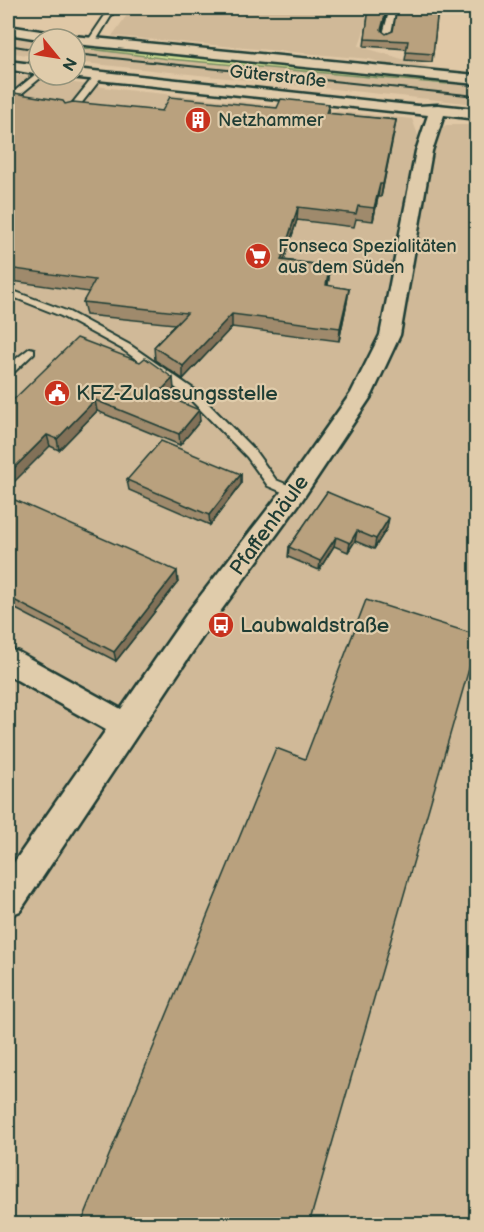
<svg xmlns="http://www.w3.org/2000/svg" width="484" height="1232" font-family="'Balsamiq Sans',sans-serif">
<rect width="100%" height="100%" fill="#e0c8a6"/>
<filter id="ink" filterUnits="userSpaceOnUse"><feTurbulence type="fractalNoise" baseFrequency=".0167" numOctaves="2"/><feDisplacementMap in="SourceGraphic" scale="12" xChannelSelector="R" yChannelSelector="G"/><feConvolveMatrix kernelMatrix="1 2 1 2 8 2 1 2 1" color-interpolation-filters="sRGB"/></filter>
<g filter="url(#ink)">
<path fill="#d0b998" d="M132,8H371L359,46L439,70L476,78V104L75,62V47L169,59L447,84L448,81L369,59L112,36Z
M8,37L39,41V57L8,52Z
M8,74L126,90L412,119L424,151L446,125H476V1224H8Z"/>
<path fill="#d0df93" stroke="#788e64" stroke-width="1.5" d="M75,43L113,48L448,81L447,84L169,59L75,47Z"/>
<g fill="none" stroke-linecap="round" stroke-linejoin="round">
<g stroke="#1f3d34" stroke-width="4">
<path id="lane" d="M110,8H116L94,44H88L87,42Z
M390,8H396L390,38L386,40L382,38Z
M37,73L44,75L21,94H8V90H16Z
M95,75L102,77L73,114H67V110Z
M8,289L69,312L130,345L195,390L255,451L276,480L298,489L300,492L298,495L294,497L268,486L247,457L187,396L122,349L61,316L8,295Z
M30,348L34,349V353L12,374H8V365Z"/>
</g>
<g stroke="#1f3d34" stroke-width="5">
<path id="street" d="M8,26L73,36L476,75V84L75,44V39H39L8,34Z
M8,61L39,65V75L8,69Z
M75,69L418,106L438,105L476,109V119L444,115L432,151L400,335L372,395L302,500L211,624L20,911L8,916V871L106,730L8,675V649L18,652L121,709L191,608L284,488L351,393L380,335L416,151L428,115L70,77L68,75H75Z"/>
</g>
<use href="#lane" fill="#e0ccab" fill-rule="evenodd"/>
<use href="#street" fill="#e0ccab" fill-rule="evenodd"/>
<path stroke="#1f3d34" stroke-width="2" d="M8,45L39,50
M75,54L476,96"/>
</g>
<path fill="#9f8a6c" stroke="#1f3d34" stroke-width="1.5" d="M369,8H388L382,31L386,34L393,31L397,8H477V14L438,10L432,62L405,60L407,49L364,46Z
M8,92L65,104L162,111L277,108L329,104L328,114L396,120L381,197H378L373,221L356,219L354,227L297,220L284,260L330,266L328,286L349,289L347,302L339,341L232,327L183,379L155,360L154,347L175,324L86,315L83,302L89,292L12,281L8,285Z
M174,389L167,397L200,421L180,445L97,411L59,450L50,446L8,405Z
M241,474V484L210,525L129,490L127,480Z
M327,492L387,528L374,549L355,541L348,552L334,546L319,570L288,557L289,547Z
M8,497L178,582L116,661L8,605Z"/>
<path fill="#827158" stroke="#1f3d34" stroke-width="1.5" d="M387,8H388L380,37L381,30Z
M396,120L394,133L381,197L383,184Z
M380,184L378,197L373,221L374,208Z
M298,207L297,220L280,273L281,260Z
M330,266L329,279L324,298L326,285Z
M8,268L12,281L8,285Z
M349,289L347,302L339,341L340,328Z
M232,314V327L183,379V366Z
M173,378L174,389L160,405L159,393Z
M95,400L97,411L59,450L57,439Z
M199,410L200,421L180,445L179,434Z
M47,435L50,446L8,488V474Z
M241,474V484L210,525L209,515Z
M389,518L387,528L374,549L376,539Z
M357,531L355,541L348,552L350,543Z
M336,537L334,546L319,570L320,561Z
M177,571L178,582L116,661L114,652Z"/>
<path fill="#b9a17e" stroke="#1f3d34" stroke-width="1.5" d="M369,8H387L381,30L386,34L393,31L397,8H438L433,54L406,52L408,41L365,39Z
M8,92L63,101L65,104L73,102L162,111L170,97L277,108L281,99L329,104L326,113L396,120L383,184H380L374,208L358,206L356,214L298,207L281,260L330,266L326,285L349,289L340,328L232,314L183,366L154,347L187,313L83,302L95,280L8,268V269Z
M77,338L140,362L145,358L173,378L159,393L199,410L179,434L95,400L57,439L47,435L8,474V405Z
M161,441L241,474L209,515L127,480Z
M327,492L389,518L376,539L357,531L350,543L336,537L320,561L289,547Z
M8,497L177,571L114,652L8,597Z
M366,600L477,635V641L309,1224H81L276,748L305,759Z"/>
</g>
<defs>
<g id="building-disc" transform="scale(1.35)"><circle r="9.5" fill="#c8321e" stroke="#e0ccab"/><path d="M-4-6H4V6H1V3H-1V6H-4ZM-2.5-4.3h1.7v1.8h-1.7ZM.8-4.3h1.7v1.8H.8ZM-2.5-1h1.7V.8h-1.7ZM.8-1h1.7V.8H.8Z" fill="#fff"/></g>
<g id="supermarket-disc" transform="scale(1.35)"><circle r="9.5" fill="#c8321e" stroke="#e0ccab"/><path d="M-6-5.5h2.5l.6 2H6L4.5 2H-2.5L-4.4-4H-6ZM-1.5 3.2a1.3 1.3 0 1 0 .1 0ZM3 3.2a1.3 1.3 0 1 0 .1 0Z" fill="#fff"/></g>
<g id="civic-disc" transform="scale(1.35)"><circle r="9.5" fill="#c8321e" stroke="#e0ccab"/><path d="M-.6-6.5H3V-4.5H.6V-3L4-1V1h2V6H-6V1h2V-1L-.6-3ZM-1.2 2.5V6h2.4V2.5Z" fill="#fff"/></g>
<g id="bus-disc" transform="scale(1.35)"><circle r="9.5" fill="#c8321e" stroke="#e0ccab"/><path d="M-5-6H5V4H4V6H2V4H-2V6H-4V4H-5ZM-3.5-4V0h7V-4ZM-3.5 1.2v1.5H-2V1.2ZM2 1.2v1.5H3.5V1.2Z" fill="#fff"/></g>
</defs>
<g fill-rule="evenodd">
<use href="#building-disc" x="198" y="120"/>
<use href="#supermarket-disc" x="258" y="256"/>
<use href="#civic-disc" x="57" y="393"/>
<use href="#bus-disc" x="221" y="625"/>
</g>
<g text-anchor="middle" stroke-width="4.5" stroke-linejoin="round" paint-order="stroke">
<g font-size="18" fill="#1f3d34" stroke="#e0ccab">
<text transform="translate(278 76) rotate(6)" y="6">Güterstraße</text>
</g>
<g font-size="18" fill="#1f3d34" stroke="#e0ccab" text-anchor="start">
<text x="218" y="126">Netzhammer</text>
<text x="278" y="252">Fonseca Spezialitäten<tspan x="278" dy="21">aus dem Süden</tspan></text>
</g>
<g font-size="21" fill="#1f3d34" stroke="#e0ccab" text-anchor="start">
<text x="76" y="400">KFZ-Zulassungsstelle</text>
<text x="240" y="632">Laubwaldstraße</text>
</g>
<g font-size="21" fill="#1f3d34" stroke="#e0ccab">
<text transform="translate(269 525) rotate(-54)" y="7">Pfaffenhäule</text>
</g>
</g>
<rect width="484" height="1232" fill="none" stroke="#e0ccab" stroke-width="30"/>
<rect x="15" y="15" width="454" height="1202" fill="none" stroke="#1f3d34" stroke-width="2" filter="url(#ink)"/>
<g transform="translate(57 57) rotate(120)"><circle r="28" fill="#e0ccab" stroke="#93937b" stroke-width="1.5"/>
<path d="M0-4.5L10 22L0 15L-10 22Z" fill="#c8321e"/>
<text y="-9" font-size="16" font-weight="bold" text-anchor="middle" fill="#1f3d34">N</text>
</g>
</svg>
